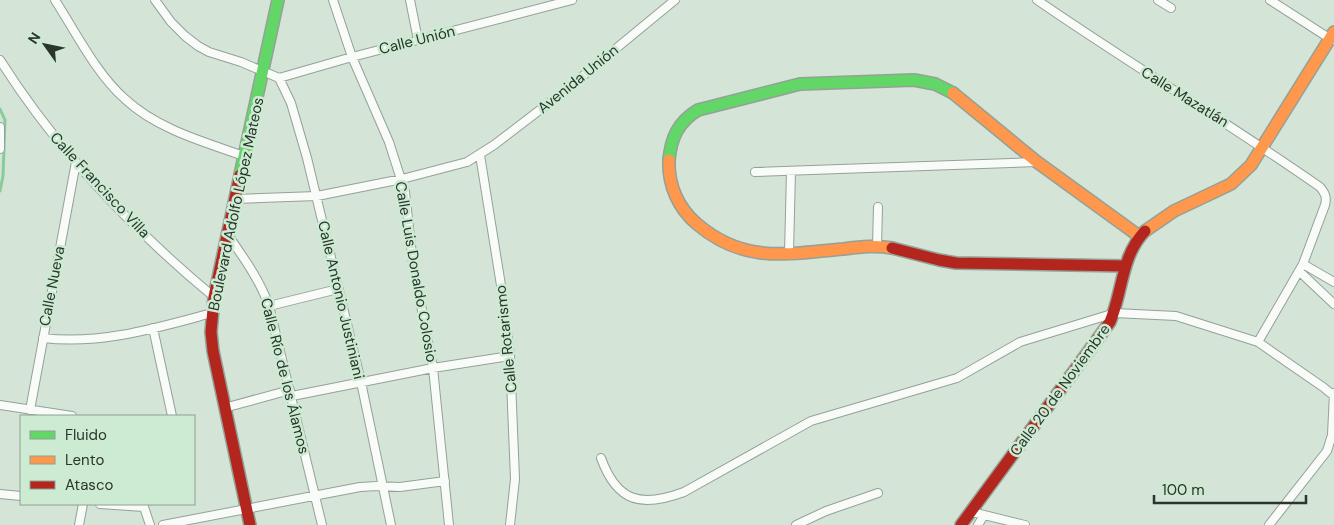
<svg xmlns="http://www.w3.org/2000/svg" width="1334" height="525" font-family="'DM Sans',sans-serif">
<rect width="100%" height="100%" fill="#d4e4d7"/>
<g fill="none" stroke-linecap="round" stroke-linejoin="round">
<path stroke="#8acb9c" stroke-width="3" d="M0,109L5,120L3,176L0,191"/>
<g stroke="#94a197" stroke-width="10">
<path id="street" d="M55,0C75,31 97,75 125,99C157,129 204,142 244,156
M155,0L171,22L185,36L198,46L209,52L241,62L279,78L352,57L572,0
M333,0L352,57L389,142L405,192L413,263L433,368L449,525
M410,0L418,40
M1037,0C1130,64 1227,122 1320,187C1325,193 1327,197 1325,205L1303,264L1334,282
M1158,0L1171,8
M1270,0L1332,40
M0,60C57,150 132,229 214,297
M279,78L291,103L307,158L361,382L391,525
M0,127V149
M480,155L504,304L510,356L515,479L510,525
M755,172L1037,162
M235,199L317,196L402,179L467,162L494,145L562,93L675,0
M228,235C243,257 260,280 269,306L322,525
M877,246L878,207
M789,253L791,171
M1299,271L1334,304
M269,306L338,289
M153,328L172,416
M43,338C101,345 156,328 212,313
M1258,342L1303,264
M292,396L433,368L510,356
M0,405L72,416
M224,408L290,390
M30,410L76,162
M601,458C617,502 641,508 684,492L811,421L957,378L1020,342L1115,313L1176,316L1258,342L1323,387L1334,396
M0,494L21,496
M100,504L144,507
M143,504L150,525
M972,512L1025,525
M79,525L83,504
M163,525L360,487L377,486L400,487L445,481
M796,525L826,511L878,493
M978,525L984,515
M1269,525L1327,451L1332,435L1334,393"/>
</g>
<g stroke="#94a197" stroke-width="14">
<path id="fast" d="M669,160C671,138 678,122 698,110L800,84L914,80L935,84L953,93
M240,175L278,0"/>
</g>
<g stroke="#94a197" stroke-width="14">
<path id="slow" d="M953,93L1037,162L1139,236
M669,160C668,185 678,208 697,224C744,264 787,254 843,249C860,247 875,245 892,248
M1145,231L1174,211L1231,184L1251,165L1334,32"/>
</g>
<g stroke="#94a197" stroke-width="14">
<path id="jam" d="M240,175L214,297L211,332L213,351L250,525
M892,248L939,260L956,263L1125,266
M961,525L1110,322C1123,291 1121,256 1145,231"/>
</g>
<use href="#street" stroke="#f9fbf9" stroke-width="8"/>
<use href="#fast" stroke="#63d668" stroke-width="11"/>
<use href="#slow" stroke="#ff974d" stroke-width="11"/>
<use href="#jam" stroke="#b3261e" stroke-width="11"/>
</g>
<g text-anchor="middle" stroke-width="5" stroke-linejoin="round" paint-order="stroke">
<g font-size="15" fill="#2a352c" stroke="#cdebd3">
<text transform="translate(417 40) rotate(-14)" y="5">Calle Unión</text>
<text transform="translate(578 79) rotate(-39)" y="5">Avenida Unión</text>
<text transform="translate(1185 97) rotate(32)" y="5">Calle Mazatlán</text>
<text transform="translate(100 185) rotate(47)" y="5">Calle Francisco Villa</text>
<text transform="translate(236 204) rotate(-78)" y="5">Boulevard Adolfo López Mateos</text>
<text transform="translate(416 272) rotate(80)" y="5">Calle Luis Donaldo Colosio</text>
<text transform="translate(52 286) rotate(-79)" y="5">Calle Nueva</text>
<text transform="translate(341 300) rotate(77)" y="5">Calle Antonio Justiniani</text>
<text transform="translate(506 339) rotate(-96)" y="5">Calle Rotarismo</text>
<text transform="translate(285 376) rotate(76)" y="5">Calle Río de los Álamos</text>
<text transform="translate(1060 390) rotate(-54)" y="5">Calle 20 de Noviembre</text>
</g>
</g>
<rect x="20" y="415" width="175" height="90" fill="#cdebd3" stroke="#8ca290"/>
<rect x="30" y="431" width="25" height="8" fill="#63d668" stroke="#8ca290"/>
<text x="65" y="440" font-size="15" fill="#2a352c">Fluido</text>
<rect x="30" y="456" width="25" height="8" fill="#ff974d" stroke="#8ca290"/>
<text x="65" y="465" font-size="15" fill="#2a352c">Lento</text>
<rect x="30" y="481" width="25" height="8" fill="#b3261e" stroke="#8ca290"/>
<text x="65" y="490" font-size="15" fill="#2a352c">Atasco</text>
<g transform="translate(45 45) rotate(303)" stroke="#cdebd3" stroke-width="4" paint-order="stroke">
<path d="M0-4L9 19L0 12L-9 19Z" fill="#2a352c"/>
<text y="-8" font-size="14" font-weight="bold" text-anchor="middle" fill="#2a352c">N</text>
</g>
<path d="M1154 495v8h152v-8" fill="none" stroke="#2a352c" stroke-width="2.5"/>
<text x="1162" y="495" font-size="15" fill="#2a352c" stroke="#cdebd3" stroke-width="4" paint-order="stroke">100 m</text>
</svg>
